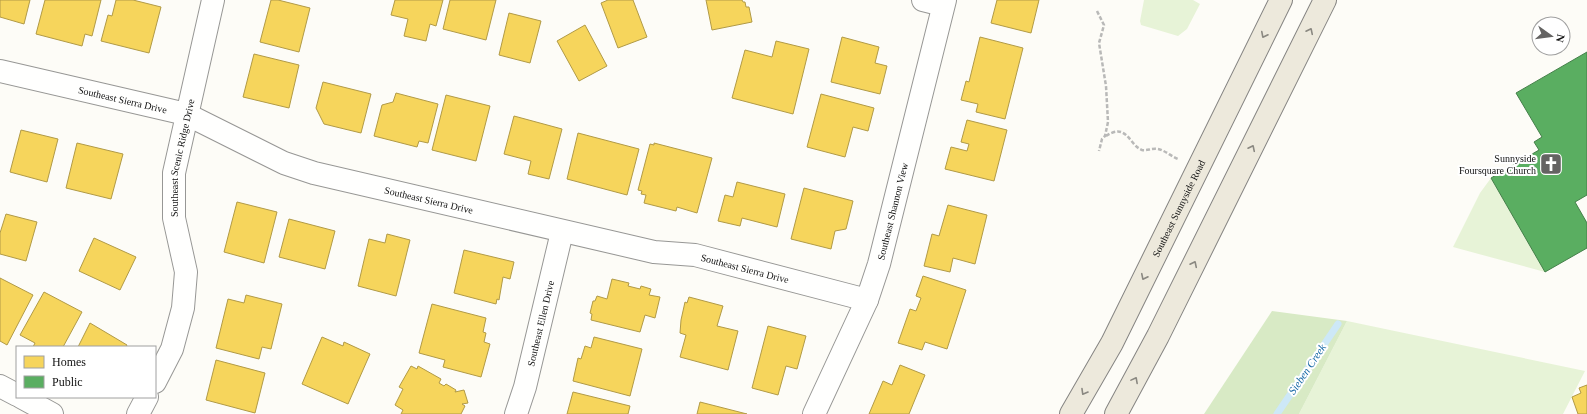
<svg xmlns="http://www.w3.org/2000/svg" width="1587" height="414" font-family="'Times New Roman',serif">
<rect width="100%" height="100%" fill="#fdfcf7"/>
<path fill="#e7f3d7" d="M1144,0H1193L1200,4L1187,29L1178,36L1141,25L1140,21Z
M1491,178L1545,272L1453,247L1480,193Z
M1347,321L1585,371L1563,414H1299Z"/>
<path fill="#d8eac5" d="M1272,311L1347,321L1299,414H1204Z"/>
<path fill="#f6d55c" stroke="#b19a46" d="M0,0H30L24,24L0,17Z
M45,0H101L92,36L85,34L82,46L36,34Z
M116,0H133L161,7L149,53L101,41L108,15L112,16Z
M271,0H278L310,8L299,52L260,42Z
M395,0H443L436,26L430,24L426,41L404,36L408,19L391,15Z
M450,0H496L486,40L443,29Z
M608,0H633L647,37L618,48L601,3Z
M706,0H742L743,2H745L746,7H749L752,22L712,30Z
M997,0H1039L1031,33L991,23Z
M509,13L541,21L530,63L499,55Z
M585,25L607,66L579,81L557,41Z
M842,37L879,47L875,63L887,66L880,94L831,82Z
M980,37L1023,48L1005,119L976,112L978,104L961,100L966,81L969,82Z
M776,41L809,49L793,114L732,98L745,50L772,57Z
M254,54L299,65L289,108L243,97Z
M323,82L371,94L361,133L324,124L316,108Z
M396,93L438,104L428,143L419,141L417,147L374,136L382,105L393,102Z
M821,94L874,108L868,131L853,127L845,157L807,147Z
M446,95L490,106L476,161L432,150Z
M514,116L562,129L549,179L528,174L531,161L504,154Z
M967,120L1007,130L994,181L945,169L951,147L967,151L969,144L961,142Z
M21,130L58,139L47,182L10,172Z
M578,133L639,149L627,195L567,179Z
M77,143L123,154L111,199L66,188Z
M654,143L712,158L697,213L677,207L676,211L644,203L646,195L641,194L642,191L638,190L650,144L654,145Z
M737,182L785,194L777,227L742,218L740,226L718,221L725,195L733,197Z
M804,188L853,201L846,229L835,231L831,249L791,239Z
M237,202L277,212L264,263L224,252Z
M948,205L987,215L975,264L953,258L950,272L924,266L932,234L939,236Z
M6,214L37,222L26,261L0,254V233Z
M289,219L335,231L325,269L279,257Z
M387,234L410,240L396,296L358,286L369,239L385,243Z
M94,238L136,257L120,290L79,271Z
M464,250L514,262L510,279L503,277L499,300L497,299L496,304L454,293Z
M923,276L966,290L947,349L925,342L922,350L898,343L910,309L916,311L921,298L916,296Z
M0,278L33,295L7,345L0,341Z
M612,279L629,283L628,286L640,289L641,286L651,289L649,295L660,297L655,318L645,315L640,332L591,320L592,314L590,313L593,301H595L597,296L607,299Z
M44,292L82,312L63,347H33L35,343L20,335Z
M246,295L282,304L271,349L262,347L259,359L216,348L228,299L244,303Z
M689,297L723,306L717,326L738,331L728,370L680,357L686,335L680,333L681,320L685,302L687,303Z
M432,304L486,318L483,332L486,333L484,342L490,344L481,377L443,367L445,360L419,353Z
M90,323L127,345L126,347H78Z
M768,326L806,336L797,369L786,366L778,395L752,388Z
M322,337L343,346L344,342L370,354L348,404L302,384Z
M594,337L642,349L630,396L573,381L578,358L581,359L585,346L591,348Z
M216,360L265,373L255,413L206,400Z
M900,365L925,375L909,414H869L883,381L892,385Z
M411,366L417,369L418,366L441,379L439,383L444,386L446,384L456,390L455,392L464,390L468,403L462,404L465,406L461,414H401L403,410L395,405L403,389L399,387Z
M1587,385V414H1578L1572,397L1581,393L1579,388Z
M573,392L630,406L628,414H567Z
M700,402L747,414H697Z"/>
<path fill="#5aae61" stroke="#447f49" d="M1587,52V195L1575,202L1587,223V248L1545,272L1491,178L1539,150L1534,142L1542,137L1516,93Z"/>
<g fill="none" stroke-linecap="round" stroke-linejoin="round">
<path stroke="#cde8f7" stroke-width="7" d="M1277,414L1338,324"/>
<g stroke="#979795" stroke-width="24">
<g id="street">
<path d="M923,0L943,5"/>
<path id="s1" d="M0,71L186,114L284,163L314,173L654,252L695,255L867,300"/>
<path id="s2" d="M155,382L172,349L183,308L186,272L174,218V173L213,0"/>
<path d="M0,386L17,395"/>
<path d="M21,397L52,414"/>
<path d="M138,414L147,397"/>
<path id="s3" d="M516,414L525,387L562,232"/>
<path id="s4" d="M814,414L867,300L879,264L945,0"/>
</g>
</g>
<g stroke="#858482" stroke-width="24">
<g id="primary">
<path id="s5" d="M1071,414L1112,343L1281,0"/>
<path d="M1116,414L1158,336L1325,0"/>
</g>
</g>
<path stroke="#b9b9b8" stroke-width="2.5" stroke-dasharray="4 2" stroke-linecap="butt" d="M1097,11L1104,25L1099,43L1106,86L1108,122L1105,136L1102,139L1099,151
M1106,136C1127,122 1129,145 1142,150C1147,151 1152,148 1158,149C1164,150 1171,156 1178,159"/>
<use href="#street" stroke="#fffffe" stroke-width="22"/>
<use href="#primary" stroke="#ede9dc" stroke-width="22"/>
</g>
<defs><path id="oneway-chevron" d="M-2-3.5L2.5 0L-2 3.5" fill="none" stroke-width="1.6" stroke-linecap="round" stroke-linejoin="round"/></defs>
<g stroke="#8a8881">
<use href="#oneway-chevron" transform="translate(1310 31) rotate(-64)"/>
<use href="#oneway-chevron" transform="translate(1264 35) rotate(117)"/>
<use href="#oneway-chevron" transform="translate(1252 148) rotate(-64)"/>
<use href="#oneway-chevron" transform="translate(1194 264) rotate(-64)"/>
<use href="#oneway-chevron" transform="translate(1144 277) rotate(116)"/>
<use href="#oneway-chevron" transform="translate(1135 380) rotate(-62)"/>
<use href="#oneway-chevron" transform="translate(1084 392) rotate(120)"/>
</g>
<defs>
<g id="church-square" transform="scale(1.15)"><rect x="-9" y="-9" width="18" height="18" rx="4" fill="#646362" stroke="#fff"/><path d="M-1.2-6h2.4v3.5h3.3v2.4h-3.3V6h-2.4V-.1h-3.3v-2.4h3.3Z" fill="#fff"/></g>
</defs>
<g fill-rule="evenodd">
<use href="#church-square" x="1551" y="164"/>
</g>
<g text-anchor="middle" stroke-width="4" stroke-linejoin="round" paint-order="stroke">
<g font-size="10" fill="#111" stroke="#fff">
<text dy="4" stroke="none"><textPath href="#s1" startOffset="126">Southeast Sierra Drive</textPath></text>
<text dy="4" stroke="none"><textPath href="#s2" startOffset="232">Southeast Scenic Ridge Drive</textPath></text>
<text dy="4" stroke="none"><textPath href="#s1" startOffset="450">Southeast Sierra Drive</textPath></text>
<text dy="4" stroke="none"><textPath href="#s5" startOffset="232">Southeast Sunnyside Road</textPath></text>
<text dy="4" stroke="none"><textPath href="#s4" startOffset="218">Southeast Shannon View</textPath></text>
<text dy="4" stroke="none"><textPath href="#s1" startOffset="774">Southeast Sierra Drive</textPath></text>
<text dy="4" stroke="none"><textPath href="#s3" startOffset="94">Southeast Ellen Drive</textPath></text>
</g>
<g font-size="10" fill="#111" stroke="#fff" text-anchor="end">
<text x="1536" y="162">Sunnyside<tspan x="1536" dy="12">Foursquare Church</tspan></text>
</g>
<g font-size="11" font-style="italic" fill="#1768a6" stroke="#fff">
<text transform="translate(1307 369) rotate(-56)" y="4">Sieben Creek</text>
</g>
</g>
<rect x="16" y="346" width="140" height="52" fill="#ffffff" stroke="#a0a0a0"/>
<rect x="24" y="356" width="20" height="12" fill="#f6d55c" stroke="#a0a0a0"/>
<text x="52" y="366" font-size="12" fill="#111111">Homes</text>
<rect x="24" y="376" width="20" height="12" fill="#5aae61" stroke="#a0a0a0"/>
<text x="52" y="386" font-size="12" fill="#111111">Public</text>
<g transform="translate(1551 36) rotate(104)"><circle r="19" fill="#ffffff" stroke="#a0a0a0"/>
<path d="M0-3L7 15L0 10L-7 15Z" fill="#646362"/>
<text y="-6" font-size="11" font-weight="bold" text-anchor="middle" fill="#111111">N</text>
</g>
</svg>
